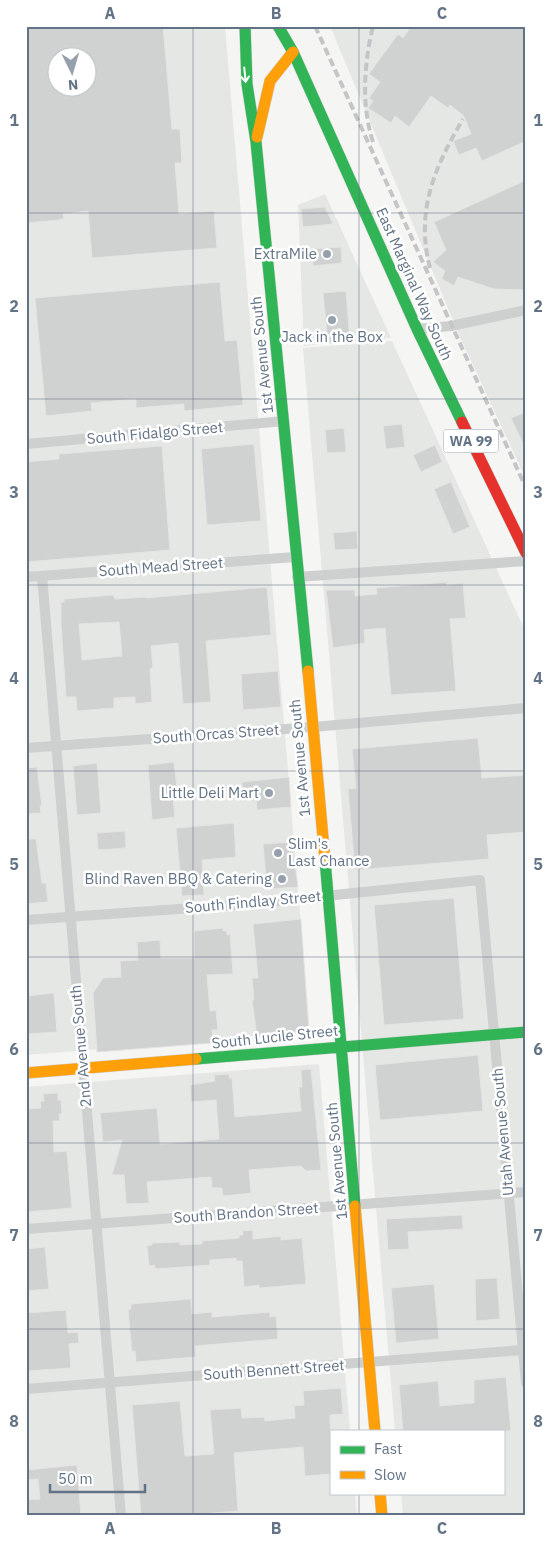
<svg xmlns="http://www.w3.org/2000/svg" width="552" height="1542" font-family="'IBM Plex Sans',sans-serif">
<rect width="100%" height="100%" fill="#f5f5f3"/>
<path fill="#e5e7e5" fill-rule="evenodd" d="M26,26H225L310,1032L26,1055ZM58,58H88V88H58Z
M330,26H526V479L460,337Z
M325,194L391,338L304,346L298,205Z
M392,341L526,633V1516H403L401,1493H503V1431H395L303,348Z
M319,1064L350,1431H331V1493H355L357,1516H26V1087Z"/>
<path fill="#d0d1d1" stroke="#e4e4e3" fill-rule="evenodd" d="M26,26H163L172,129H180L182,163H175L179,214L214,211L217,248L92,258L88,211L63,214L64,218L59,220L26,223ZM58,58H88V88H58Z
M411,26H526V141L482,161L476,148L459,155L453,141L471,134L464,116L450,105L448,108L431,96L409,127L395,116L391,123L368,108L373,101L369,98L380,82L369,74L398,34L403,38Z
M526,180V290L494,289L458,277L454,286L442,279L445,271L433,262L446,250L434,222Z
M325,207L333,224L303,227L301,209Z
M341,247L342,263L313,266L312,249Z
M220,282L225,341L237,340L243,405L184,411V404L136,408V399L91,403L92,411L46,416L35,298Z
M346,291L350,341L328,343L323,293Z
M526,412V450L511,418Z
M402,424L405,447L386,449L383,426Z
M344,428L346,452L327,453L325,430Z
M254,444L261,521L207,525L201,449Z
M435,445L442,462L421,472L413,455Z
M162,446L170,550L26,562V462L59,459V454Z
M451,482L470,527L453,534L434,489Z
M357,531L358,549L335,550L333,533Z
M447,582V585L463,583L466,618L450,619L456,691L391,695L385,628L364,630L365,643L333,648L326,590H355V596L377,594L376,588Z
M267,587L271,635L206,641L211,702L183,704L178,643L151,646L153,668L150,669L152,702L135,704V697L114,698V708L77,711L76,697H66L61,624V602H64V599L113,595L115,599L146,597V598ZM119,622L122,656L82,660L79,624Z
M278,671L281,707L243,710L241,674Z
M478,738L482,778L526,775V832L487,835L489,859L355,870L348,789L356,788L352,749Z
M174,762L177,788H172L175,817L152,820L148,765Z
M97,763L101,813L77,815L73,766Z
M37,767L42,806H40L41,813L26,814V768Z
M289,777L291,807L257,810L256,800L243,801L242,782Z
M234,823L236,857L202,860L204,895L182,896L176,828Z
M125,831L126,848L98,850L97,833Z
M26,839H36L42,883H46L48,902L26,904Z
M292,842L298,887L267,889L263,844Z
M454,898L464,1019L384,1025L374,905Z
M301,919L309,1032L257,1037L252,1000H254L252,978H258L253,924Z
M223,928V931H227V935L230,934L233,974L207,975L210,1011L216,1010L218,1030H212L213,1043L97,1052L93,993L103,978L121,977L120,961L138,960L137,942L160,940L161,958H194V931Z
M54,993L57,1032L26,1034V996Z
M478,1055L483,1111L380,1120L375,1065Z
M311,1069L321,1170L306,1171L301,1166L249,1170L251,1193L223,1196L222,1188H212L211,1177L147,1182L149,1203L126,1204L124,1175H112L122,1140L103,1142L100,1113L157,1108L160,1144L219,1139L216,1100L191,1102L190,1085L215,1081L214,1075L229,1074V1078H232L235,1117L301,1111L299,1087H302L301,1070Z
M58,1093V1100H61L62,1114H59L60,1121H53L54,1152L67,1151L72,1208L26,1212V1109L41,1108L40,1102L44,1101L43,1094Z
M462,1215L463,1229L408,1232L409,1249L388,1250L386,1219Z
M253,1230V1239L281,1236V1240L302,1238L306,1284L259,1288V1285L244,1287L242,1261H236V1258L210,1260V1265L155,1269V1265L149,1266L147,1246L152,1245V1243L180,1242V1245L202,1244V1241L239,1238V1235H243L242,1231Z
M45,1247L49,1289L26,1291V1249Z
M497,1278L500,1319L476,1321L475,1279Z
M434,1284L439,1339L396,1343L391,1288Z
M191,1299L192,1314L212,1312V1317L270,1312V1317L276,1316L278,1339L195,1346L196,1357L136,1362L135,1351L132,1352L128,1310L131,1309V1304Z
M66,1310L68,1333L78,1332L79,1343L69,1344L71,1368L26,1371V1313Z
M506,1377L511,1431H403L399,1385L438,1381L440,1406L474,1403V1380Z
M341,1388L343,1414L330,1415L331,1474L305,1476L303,1447L234,1453L238,1511L176,1516H141L132,1405L180,1401L185,1456L214,1454L210,1410L241,1408L242,1418L264,1417L265,1421L295,1418L294,1406L304,1405L303,1391Z
M77,1465L81,1516H26V1500L40,1499L38,1479L26,1480V1470Z"/>
<g fill="none" stroke-linecap="round" stroke-linejoin="round">
<g stroke="#d0d2d3" stroke-width="12">
<path id="fast" d="M245,26L247,84L256,142L308,671
M278,26L293,52L417,329L462,422
M325,860L355,1206
M196,1059L526,1032"/>
</g>
<g stroke="#d0d2d3" stroke-width="12">
<path id="slow" d="M257,137L270,81L293,52
M308,671L325,860
M26,1073L196,1059
M355,1206L375,1431
M380,1493L382,1516"/>
</g>
<g stroke="#d0d2d3" stroke-width="12">
<path id="jam" d="M462,422L526,553"/>
</g>
<path stroke="#ced0d0" stroke-width="10" d="M417,329L451,326L526,310
M26,444L284,421
M42,576L121,1516
M26,577L295,557
M297,577L526,561
M26,748L313,727L526,708
M26,920L248,904L480,880L526,1383
M26,1229L526,1192
M26,1389L522,1350"/>
<use href="#fast" stroke="#30b455" stroke-width="11"/>
<use href="#slow" stroke="#ff9f0a" stroke-width="11"/>
<use href="#jam" stroke="#e5322d" stroke-width="11"/>
<path stroke="#c4c5c6" stroke-width="4" stroke-dasharray="8 4" stroke-linecap="butt" d="M315,26L526,488
M373,142C361,105 364,64 373,26
M430,268C415,210 435,167 463,119"/>
</g>
<defs><path id="oneway-shaft" d="M-6 0H5M1.5-3L5.5 0L1.5 3" fill="none" stroke-width="1.6" stroke-linecap="round" stroke-linejoin="round" transform="scale(1.25)"/></defs>
<use stroke="#fff" href="#oneway-shaft" transform="translate(245 75) rotate(84)"/>
<path fill="none" stroke="#637386" stroke-width="1" stroke-opacity="0.55" d="M193,26V1516M359,26V1431M26,213H526M26,399H526M26,585H526M26,771H526M26,957H526M26,1143H526M26,1329H526M359,1493V1516"/>
<g fill="#96a0ac" stroke="#fff" stroke-width="2">
<circle cx="327" cy="254" r="5"/>
<circle cx="332" cy="320" r="5"/>
<circle cx="269" cy="793" r="5"/>
<circle cx="278" cy="853" r="5"/>
<circle cx="282" cy="879" r="5"/>
</g>
<g text-anchor="middle" stroke-width="5" stroke-linejoin="round" paint-order="stroke">
<rect fill="#fff" stroke="#929daa" stroke-width="1" x="443.5" y="429.5" width="55" height="23" rx="4"/>
<g font-size="14" font-weight="bold" fill="#637386">
<text x="471" y="446">WA 99</text>
</g>
<g font-size="15" fill="#637386" stroke="#fff" text-anchor="end">
<text x="317" y="259">ExtraMile</text>
<text x="332" y="342" text-anchor="middle">Jack in the Box</text>
<text x="259" y="798">Little Deli Mart</text>
<text x="288" y="849" text-anchor="start">Slim's<tspan x="288" dy="17">Last Chance</tspan></text>
<text x="272" y="884">Blind Raven BBQ &amp; Catering</text>
</g>
<g font-size="15" fill="#637386" stroke="#fff">
<text transform="translate(414 284) rotate(66)" y="5">East Marginal Way South</text>
<text transform="translate(262 355) rotate(-96)" y="5">1st Avenue South</text>
<text transform="translate(155 433) rotate(-5)" y="5">South Fidalgo Street</text>
<text transform="translate(161 567) rotate(-4)" y="5">South Mead Street</text>
<text transform="translate(216 734) rotate(-4)" y="5">South Orcas Street</text>
<text transform="translate(300 758) rotate(-95)" y="5">1st Avenue South</text>
<text transform="translate(253 902) rotate(-5)" y="5">South Findlay Street</text>
<text transform="translate(275 1037) rotate(-6)" y="5">South Lucile Street</text>
<text transform="translate(81 1046) rotate(-95)" y="5">2nd Avenue South</text>
<text transform="translate(503 1132) rotate(-95)" y="5">Utah Avenue South</text>
<text transform="translate(337 1161) rotate(-95)" y="5">1st Avenue South</text>
<text transform="translate(246 1213) rotate(-4)" y="5">South Brandon Street</text>
<text transform="translate(274 1370) rotate(-4)" y="5">South Bennett Street</text>
</g>
</g>
<rect width="552" height="1542" fill="none" stroke="#ffffff" stroke-width="55"/>
<rect x="330" y="1430" width="175" height="65" fill="#ffffff" stroke="#c1c7cf"/>
<rect x="340" y="1446" width="25" height="8" fill="#30b455" stroke="#c1c7cf"/>
<text x="374" y="1454" font-size="15" fill="#637386">Fast</text>
<rect x="340" y="1471" width="25" height="8" fill="#ff9f0a" stroke="#c1c7cf"/>
<text x="374" y="1480" font-size="15" fill="#637386">Slow</text>
<g transform="translate(72 72) rotate(175)"><circle r="24" fill="#ffffff" stroke="#c1c7cf"/>
<path d="M0-4L9 19L0 12L-9 19Z" fill="#96a0ac"/>
<text y="-8" font-size="14" font-weight="bold" text-anchor="middle" fill="#637386">N</text>
</g>
<path d="M50 1484v8h95v-8" fill="none" stroke="#637386" stroke-width="2.5"/>
<text x="58" y="1484" font-size="15" fill="#637386" stroke="#ffffff" stroke-width="4" paint-order="stroke">50 m</text>
<rect x="28" y="28" width="496" height="1486" fill="none" stroke="#637386" stroke-width="2"/>
<g font-size="16" text-anchor="middle" font-weight="bold" fill="#637386">
<text x="110" y="19">A</text>
<text x="276" y="19">B</text>
<text x="442" y="19">C</text>
<text x="14" y="126">1</text>
<text x="538" y="126">1</text>
<text x="14" y="312">2</text>
<text x="538" y="312">2</text>
<text x="14" y="498">3</text>
<text x="538" y="498">3</text>
<text x="14" y="684">4</text>
<text x="538" y="684">4</text>
<text x="14" y="870">5</text>
<text x="538" y="870">5</text>
<text x="14" y="1055">6</text>
<text x="538" y="1055">6</text>
<text x="14" y="1241">7</text>
<text x="538" y="1241">7</text>
<text x="14" y="1427">8</text>
<text x="538" y="1427">8</text>
<text x="110" y="1534">A</text>
<text x="276" y="1534">B</text>
<text x="442" y="1534">C</text>
</g>
</svg>
